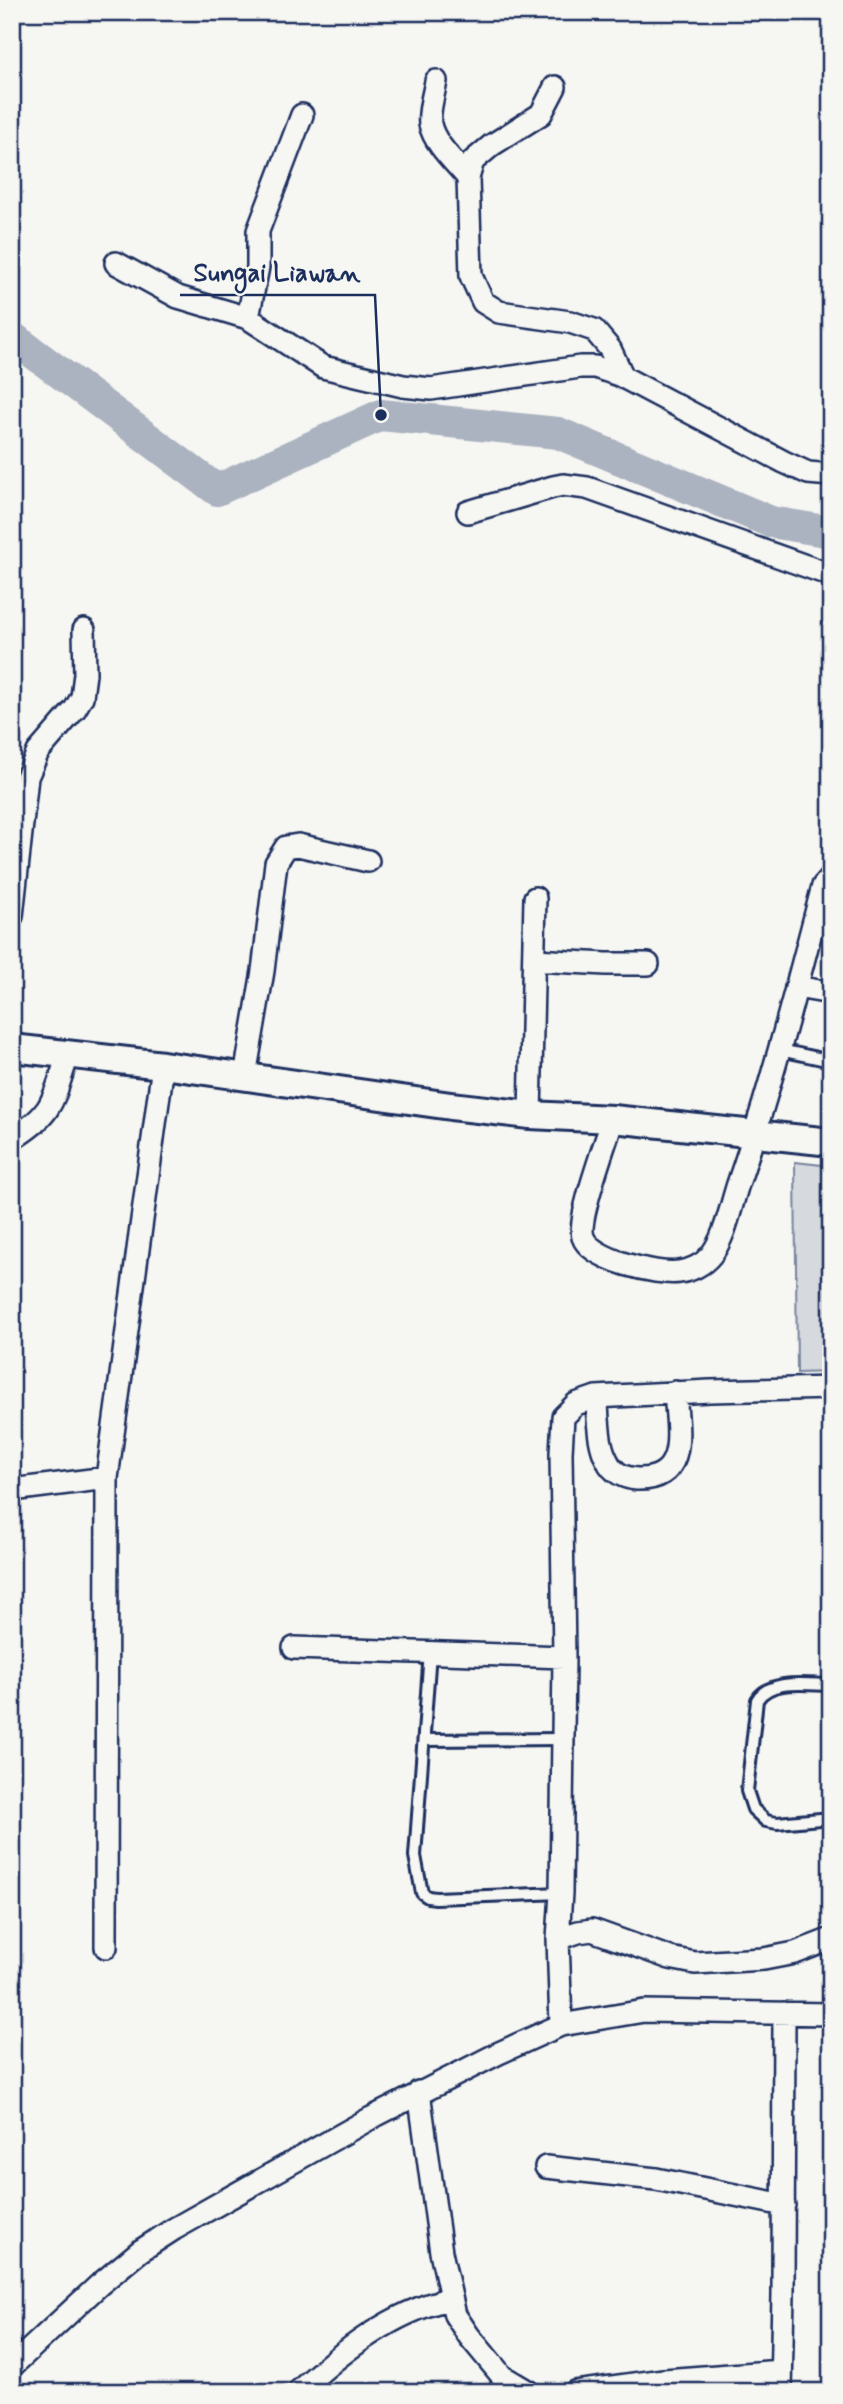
<svg xmlns="http://www.w3.org/2000/svg" width="843" height="2404" font-family="Mynerve,sans-serif">
<rect width="100%" height="100%" fill="#f6f6f2"/>
<filter id="ink" filterUnits="userSpaceOnUse"><feTurbulence type="fractalNoise" baseFrequency=".0143" numOctaves="2"/><feDisplacementMap in="SourceGraphic" scale="14" xChannelSelector="R" yChannelSelector="G"/><feConvolveMatrix kernelMatrix="1 2 1 2 8 2 1 2 1" color-interpolation-filters="sRGB"/></filter>
<g filter="url(#ink)">
<path fill="#d6d9dd" stroke="#78849e" stroke-width="2" d="M795,1162L831,1166V1372L797,1373Z"/>
<g fill="none" stroke-linecap="round" stroke-linejoin="round">
<path stroke="#abb2c0" stroke-width="32" d="M12,337L217,490L381,415L558,433L771,522L831,532"/>
<g stroke="#1b2f5e" stroke-width="16">
<path id="service" d="M780,1050L831,1061
M430,1652L415,1856L422,1893L428,1897L436,1898L561,1893
M831,1685C808,1685 770,1678 757,1700L747,1791L753,1809L766,1821L777,1823L831,1818
M424,1740L563,1739"/>
</g>
<g stroke="#1b2f5e" stroke-width="26">
<path id="minor" d="M436,81C434,94 428,111 430,124C434,144 456,163 468,178
M555,87L541,114L492,145L473,161L468,178L471,276L483,302L499,312L570,322L594,330L610,349L623,377
M302,115L258,231V267L248,318L323,367L403,386L431,389L580,367H595L619,375L784,462L808,473L831,475
M116,263L178,297L248,318
M468,512L553,487L563,485L587,488L831,575
M12,916L27,777L38,752L75,709L82,697L85,674L84,630
M535,960L606,964H648
M796,987L831,993
M245,1076L263,971L276,863L286,847L298,845L368,861
M530,1115L535,898
M613,1119C606,1142 577,1218 583,1237C591,1260 657,1275 679,1272C690,1271 703,1265 711,1255C726,1236 731,1204 739,1181C772,1084 797,985 823,886L831,877
M12,1139C55,1113 53,1099 68,1055
M596,1397C599,1417 597,1442 607,1460C612,1472 624,1478 637,1479C690,1480 677,1428 675,1392
M12,1490L107,1478
M294,1648L564,1657
M558,1939L578,1932L592,1930L670,1958L695,1963L764,1959L795,1953L831,1939
M106,1947L107,1478L163,1065
M561,2025L558,1939L561,1893L564,1657L561,1453L563,1417L576,1404L596,1397L710,1391L831,1388
M419,2092L441,2252L455,2315L469,2336L502,2376L529,2392
M546,2167L656,2179L784,2205
M12,2366L99,2285L140,2251L174,2229L371,2118L499,2053L561,2025L644,2011L831,2014
M298,2392C341,2352 392,2312 449,2299
M575,2392L664,2380L781,2371
M781,2392L783,2294L784,2013"/>
</g>
<g stroke="#1b2f5e" stroke-width="32">
<path id="tertiary" d="M12,1048L163,1065L451,1106L530,1115L613,1119L831,1142"/>
</g>
<use href="#service" stroke="#f6f6f2" stroke-width="10"/>
<use href="#minor" stroke="#f6f6f2" stroke-width="21"/>
<use href="#tertiary" stroke="#f6f6f2" stroke-width="26"/>
</g>
</g>
<path fill="none" stroke="#1b2f5e" stroke-width="2.5" d="M381 415L375 295H180"/>
<circle fill="#1b2f5e" stroke="#f6f6f2" stroke-width="2.5" cx="381" cy="415" r="7"/>
<g font-size="26" text-anchor="middle" font-weight="bold" fill="#1b2f5e" stroke="#f6f6f2" stroke-width="5" stroke-linejoin="round" paint-order="stroke">
<text x="277" y="281">Sungai Liawan</text>
</g>
<rect width="843" height="2404" fill="none" stroke="#f6f6f2" stroke-width="42"/>
<rect x="21" y="21" width="801" height="2362" fill="none" stroke="#1b2f5e" stroke-width="2.5" filter="url(#ink)"/>
</svg>
